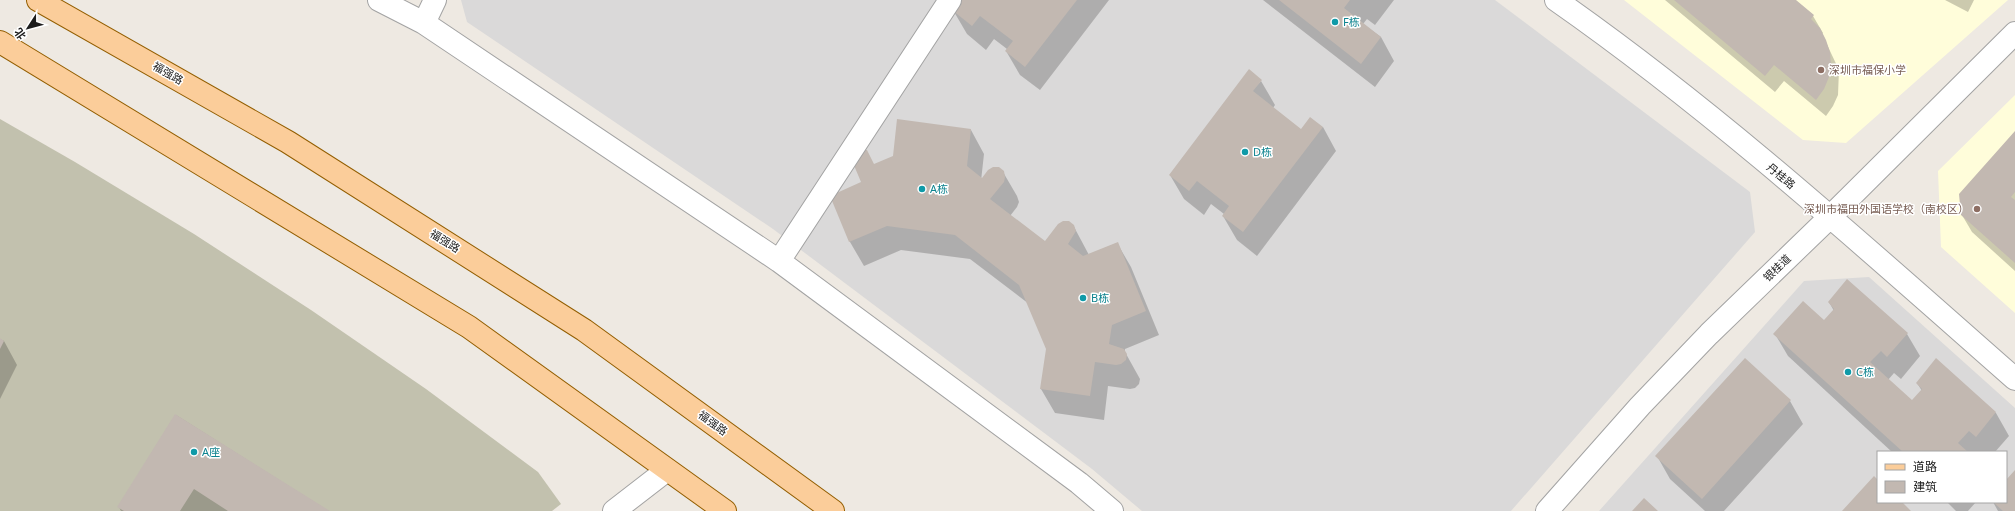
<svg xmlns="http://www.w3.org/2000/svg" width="2015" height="511" font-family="'Noto Sans','Noto Sans SC',sans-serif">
<rect width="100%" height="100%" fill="#eee9e2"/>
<path fill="#dad9d9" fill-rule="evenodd" d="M461,0H1495L1750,192L1755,232L1511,511H1142L1092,469L773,229L467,22Z
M1869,277L2015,408V511H1599L1804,281ZM1878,452H2006V502H1878Z"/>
<path fill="#fffdda" d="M1624,0H2008L1846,143L1803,140Z
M2015,95V313L1941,247L1938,171Z"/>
<path fill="#c2c1ae" d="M0,119L75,162L194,234L311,310L426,389L538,472L561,504L552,511H0Z"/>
<path fill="#0003" d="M960,0H1109L1040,90L1020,75L1006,51L1007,49L994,39L986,50L967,34L953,10Z
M1263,0H1394L1375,25L1367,19L1363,24L1381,37L1394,61L1375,87Z
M1665,0H1794L1813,16L1823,33L1822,34L1839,70L1838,95L1833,106L1826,116L1784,81L1775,92Z
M1945,0H1974L1968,12Z
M1261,81L1275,105L1273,108L1301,130L1323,127L1336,151L1257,256L1237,240L1223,216L1224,214L1211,204L1204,215L1184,199L1170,175Z
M971,130L984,154L981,181L1003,172L1017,196L1019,202L1017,207L1010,216L1045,243L1073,225L1089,255L1117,243L1131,267L1159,335L1125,349V352L1140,379L1139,384L1135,388L1130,389L1108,386L1104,420L1055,413L1041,389L1047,349L1029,304L970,259L901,250L864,266L850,242L831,196L863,183L874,165Z
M2015,132V271L1972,232L1962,215Z
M1829,302L1907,334L1920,356L1901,379L1894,373L1888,380L1912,402L1922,391L1917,383L1936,360L1996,413L2009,436L1995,452H1892L1788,356L1775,334L1824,321L1834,311Z
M0,339L4,341L17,365L0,399Z
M1745,359L1790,401L1803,424L1724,511H1705L1670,479L1657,456Z
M176,415L328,511H121L119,507Z
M2015,472V511H1998L1993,502H2006V482Z
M1947,502H1976L1968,511H1956Z"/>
<path fill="#c2b8b1" d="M959,0H1077L1025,67L1005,51L1013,41L980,16L972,26L952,10Z
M1279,0H1350L1344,8L1381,37L1361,64Z
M1674,0H1796L1814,15L1811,19L1820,28L1826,40L1830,52L1831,65L1829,77L1824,89L1816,100L1774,65L1765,76Z
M1249,69L1262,80L1253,91L1301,129L1310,117L1323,127L1243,232L1222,216L1229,206L1197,181L1189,191L1169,175Z
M897,119L971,129L967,166L982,178L988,170L993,167H999L1004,171L1005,177L1004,182L990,199L1045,241L1058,224L1063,221H1069L1074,225L1076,231L1068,244L1083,256L1118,242L1146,311L1112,325L1109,344L1124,349L1127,354L1126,360L1121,364L1116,365L1095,362L1090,396L1040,389L1046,349L1019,285L955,235L887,226L849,242L830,196L861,182L853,163L861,149L867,150L874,164L893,156Z
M2015,131V192L2011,197L2015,200V263L1961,215L1959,194Z
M1847,279L1908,333L1887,357L1881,351L1870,362L1912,400L1922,389L1916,383L1936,358L1996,412L1976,437L1969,431L1958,443L1968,452H1903L1773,334L1803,301L1824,320L1834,309L1828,302Z
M0,338L4,341L0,349Z
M1745,358L1791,400L1702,499L1655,456Z
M175,414L330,511H228L194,489L180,511H124L117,507Z
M2015,470V511H2003L1993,502H2006V480Z
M1874,476L1878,480V502H1902L1911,511H1842Z
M1644,498L1658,511H1632Z"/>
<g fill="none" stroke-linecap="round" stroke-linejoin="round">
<g stroke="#a3a3a3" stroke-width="24">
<path id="minor" d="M379,0L424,23L779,261L1079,483L1112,511
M1556,0C1719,114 1866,248 2015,379
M424,23L435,0
M779,261L950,0
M614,511L667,470
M1547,511L1640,406L1709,334L1830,217L2015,33"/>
</g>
<g stroke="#935e01" stroke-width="24">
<path id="major" d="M38,0L288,142L584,330L833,511
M0,42L469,327L725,511"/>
</g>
<use href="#minor" stroke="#fff" stroke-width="22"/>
<use href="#major" stroke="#fbcd9a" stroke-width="22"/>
</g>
<g fill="#0f9aa8" stroke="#fff" stroke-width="1.5">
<circle cx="1335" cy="22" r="4"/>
<circle cx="1245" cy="152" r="4"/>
<circle cx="922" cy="189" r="4"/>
<circle cx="1083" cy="298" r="4"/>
<circle cx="1848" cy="372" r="4"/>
<circle cx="194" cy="452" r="4"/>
</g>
<g fill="#8d6e63" stroke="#fff" stroke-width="1.5">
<circle cx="1821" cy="70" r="4"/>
<circle cx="1977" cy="209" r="4"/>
</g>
<g text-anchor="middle" stroke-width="3" stroke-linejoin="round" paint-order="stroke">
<g font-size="11" fill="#0d838f" stroke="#fff" text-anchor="start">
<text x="1343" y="26">F栋</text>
<text x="1253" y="156">D栋</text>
<text x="930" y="193">A栋</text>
<text x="1091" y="302">B栋</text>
<text x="1856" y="376">C栋</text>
<text x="202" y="456">A座</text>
</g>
<g font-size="11" fill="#785e54" stroke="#fff" text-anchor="start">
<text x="1829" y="74">深圳市福保小学</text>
<text x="1969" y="213" text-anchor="end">深圳市福田外国语学校（南校区）</text>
</g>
<g font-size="11" fill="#1c1c1c" stroke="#fff">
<text transform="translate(168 73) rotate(30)" y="4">福强路</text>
<text transform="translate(1781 176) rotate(40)" y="4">丹桂路</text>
<text transform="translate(445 241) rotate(32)" y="4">福强路</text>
<text transform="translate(1777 268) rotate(-44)" y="4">银桂道</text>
<text transform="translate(713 423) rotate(36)" y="4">福强路</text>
</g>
</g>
<rect x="1877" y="451" width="130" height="52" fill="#ffffff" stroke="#a4a4a4"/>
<rect x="1885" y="464" width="20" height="6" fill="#fbcd9a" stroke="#a4a4a4"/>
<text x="1913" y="471" font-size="12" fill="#1c1c1c">道路</text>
<rect x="1885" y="481" width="20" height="12" fill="#c2b8b1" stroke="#a4a4a4"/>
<text x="1913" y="491" font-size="12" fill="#1c1c1c">建筑</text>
<g transform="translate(28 28) rotate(234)" stroke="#ffffff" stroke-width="3" paint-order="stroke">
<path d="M0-3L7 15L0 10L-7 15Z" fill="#1c1c1c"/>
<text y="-6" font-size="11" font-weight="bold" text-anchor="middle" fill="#1c1c1c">北</text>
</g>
</svg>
